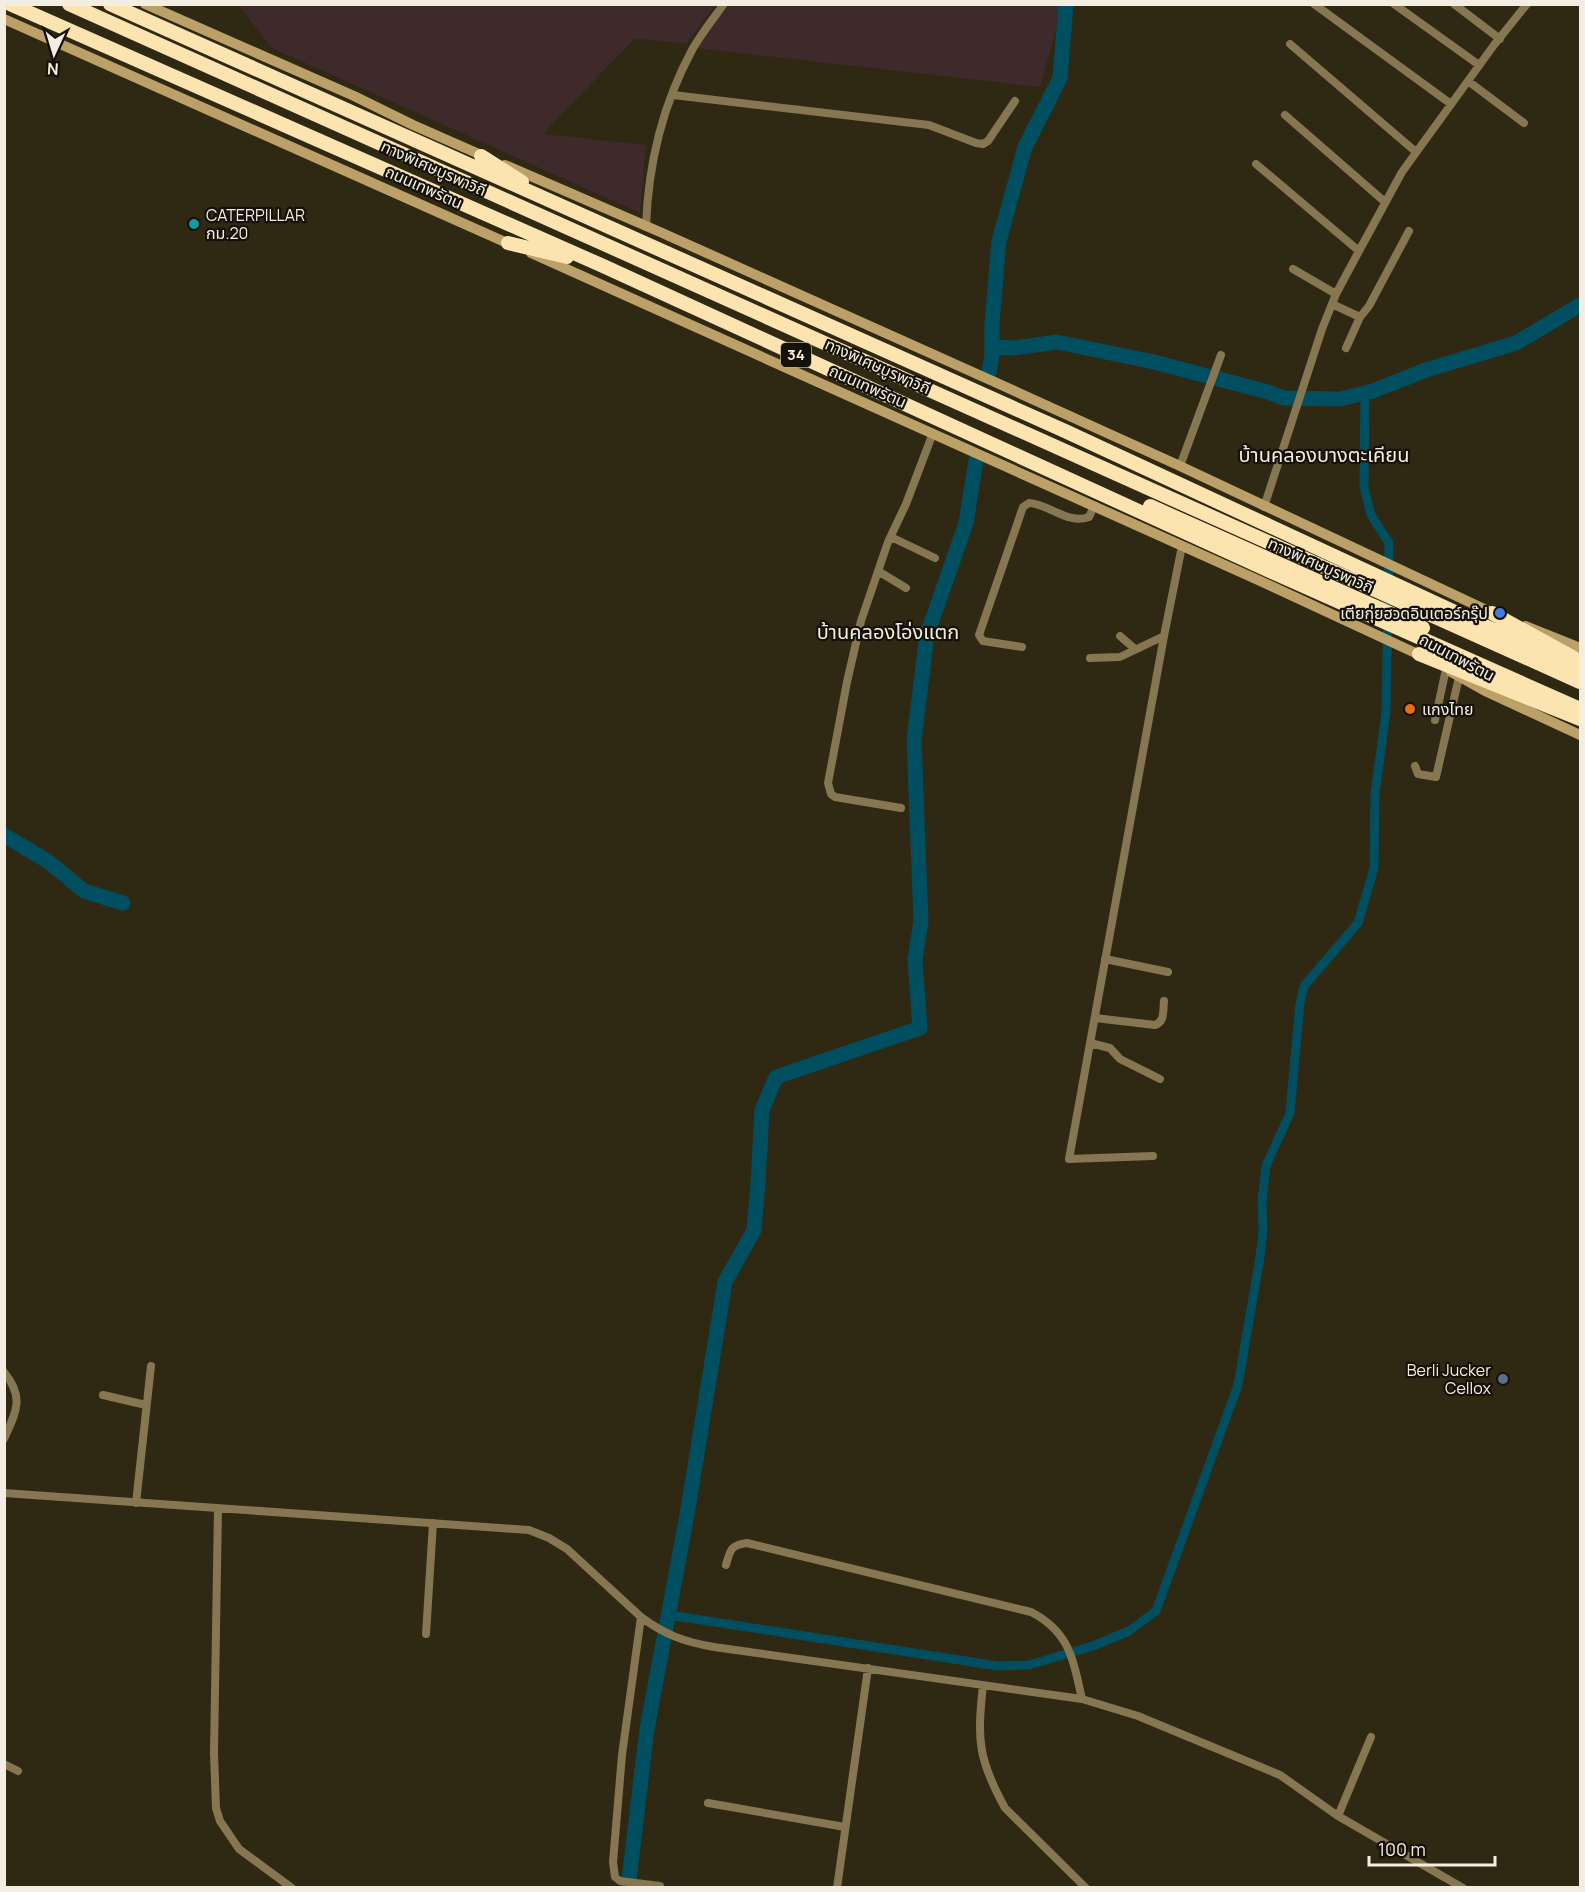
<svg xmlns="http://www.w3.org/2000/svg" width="1585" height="1892" font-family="Manrope,'Noto Sans Thai',sans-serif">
<rect width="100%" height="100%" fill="#2f2813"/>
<path fill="#3e2a2b" d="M238,5H715L686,44L635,38L543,134L646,145L640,213L272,48Z
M729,5H1059L1055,34L1040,87L696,48Z"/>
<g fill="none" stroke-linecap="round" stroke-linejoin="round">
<path stroke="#004f61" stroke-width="9" d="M669,1615L998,1666L1029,1665L1093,1646L1129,1631L1156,1611L1238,1385L1260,1257L1263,1231L1262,1201L1266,1166L1290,1113L1300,1003L1304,986L1358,923L1374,868L1375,794L1386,712L1389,543L1371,515L1364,487L1365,393"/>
<path stroke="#004f61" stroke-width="15" d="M992,347L1014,348L1057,342L1154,362L1268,392L1284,398L1340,399L1373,391L1426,370L1516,343L1580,305
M989,373L992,354V323L999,241L1025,147L1060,78L1066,4
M4,835L49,862L84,891L123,903
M628,1888L647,1729L687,1515L725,1282L754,1230L758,1184L762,1110L776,1077L920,1028L915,960L921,921L914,740L927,635L966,523L976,460"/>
<path stroke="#867652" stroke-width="8" d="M1314,4L1451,104
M1394,4L1479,65
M1454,4L1500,39
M1290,44L1416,152
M1468,81L1524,123
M673,95L929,125L976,143L983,144L988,141L1015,101
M1285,115L1385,202
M1256,164L1359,251
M646,227C648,166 663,104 692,50C701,34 713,19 724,4
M1293,269L1336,294
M1332,304L1360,317L1369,306L1409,231
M1346,348L1360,317
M1180,466L1221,355
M1264,507L1322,329L1336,294L1359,251L1402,172L1494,45L1527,4
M891,537L935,558
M878,571L906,588
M1120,636L1135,649
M1022,647L983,641L979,635L1023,507L1029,503C1049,504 1068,525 1089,517L1094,506
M1090,658L1120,657L1164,636
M1435,720L1446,669
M1415,766L1418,774L1436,777L1459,677
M901,808L835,797L831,794L828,783L847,682L861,621L888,542L906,504L933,433
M1105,959L1168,972
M1095,1018L1155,1025C1165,1022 1163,1010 1164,1001
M1090,1043L1110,1048L1120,1059L1160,1079
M1153,1156L1069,1159L1164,636L1182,546
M4,1372C25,1398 16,1412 4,1439
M103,1395L146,1405
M4,1493L529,1530L549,1538L567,1549L641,1617C665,1635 685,1642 714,1647L1082,1699L1138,1716L1280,1775L1338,1816L1463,1888
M136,1503L151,1366
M218,1508L214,1753L216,1808L220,1821L239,1849L292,1888
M726,1565C730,1551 730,1545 747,1543L1031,1612C1070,1632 1073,1660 1082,1699
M641,1617L622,1755L613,1862L615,1877L620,1881L660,1886V1888
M426,1634L433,1523
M983,1685C977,1740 978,1759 1005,1808L1086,1888
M4,1764L18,1771
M708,1803L845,1827
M1338,1816L1371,1737
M837,1888L868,1668"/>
<path stroke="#bba167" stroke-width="10" d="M145,4L354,96L413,125L488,158
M4,19L514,246
M505,165L660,232L988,379L1180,466L1499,616
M531,253L1258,580L1424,657
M1525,626L1580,648
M1451,672L1485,691L1580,735"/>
<path stroke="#fbe4af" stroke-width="14" d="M10,4L601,265L1263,568L1580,709
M69,4L1580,682
M110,4L1065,431L1580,670
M481,156L522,182
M508,243L567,257
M1150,506L1423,628
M1492,613L1574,658
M1419,654L1580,719"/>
</g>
<circle fill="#0f9aa8" stroke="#151108" stroke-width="2" cx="194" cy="224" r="6"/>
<circle fill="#3f7fe0" stroke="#151108" stroke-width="2" cx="1500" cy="613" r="6"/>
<circle fill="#e8710a" stroke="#151108" stroke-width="2" cx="1410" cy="709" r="6"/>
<circle fill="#5c6f8a" stroke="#151108" stroke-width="2" cx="1503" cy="1379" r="6"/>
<g text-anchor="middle" stroke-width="4.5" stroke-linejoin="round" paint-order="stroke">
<rect fill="#151108" stroke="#b0aca0" stroke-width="1.5" x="781" y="343" width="30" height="24" rx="4.5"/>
<g font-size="15" font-weight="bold" fill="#f3eee1">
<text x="796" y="360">34</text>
</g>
<g font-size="16" fill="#f3eee1" stroke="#151108">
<text transform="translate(434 168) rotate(24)" y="6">ทางพิเศษบูรพาวิถี</text>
<text transform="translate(424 187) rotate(24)" y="6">ถนนเทพรัตน</text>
<text transform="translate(878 366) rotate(24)" y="6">ทางพิเศษบูรพาวิถี</text>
<text transform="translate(868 386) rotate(24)" y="6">ถนนเทพรัตน</text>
<text transform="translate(1321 565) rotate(24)" y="6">ทางพิเศษบูรพาวิถี</text>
<text transform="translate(1457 657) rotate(28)" y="6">ถนนเทพรัตน</text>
</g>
<g font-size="16" fill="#f3eee1" stroke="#151108" text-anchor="start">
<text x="206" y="221">CATERPILLAR<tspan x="206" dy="18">กม.20</tspan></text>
<text x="1488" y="619" text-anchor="end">เตียกุ่ยฮวดอินเตอร์กรุ๊ป</text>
<text x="1422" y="715">แกงไทย</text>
<text x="1491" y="1376" text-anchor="end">Berli Jucker<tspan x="1491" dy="18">Cellox</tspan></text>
</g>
<g font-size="20" fill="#f3eee1" stroke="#151108">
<text x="1324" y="462">บ้านคลองบางตะเคียน</text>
<text x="888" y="639">บ้านคลองโอ่งแตก</text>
</g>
</g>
<rect width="1585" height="1892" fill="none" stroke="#f3eee1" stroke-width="12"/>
<g transform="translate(54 54) rotate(184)" stroke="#151108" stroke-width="4.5" paint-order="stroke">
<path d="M0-4.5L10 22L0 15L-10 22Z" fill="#f3eee1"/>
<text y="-9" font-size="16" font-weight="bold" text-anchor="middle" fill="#f3eee1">N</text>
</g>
<path d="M1369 1856v9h126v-9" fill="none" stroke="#f3eee1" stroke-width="3"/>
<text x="1378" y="1856" font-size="18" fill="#f3eee1" stroke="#151108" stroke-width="4.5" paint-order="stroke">100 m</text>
</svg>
